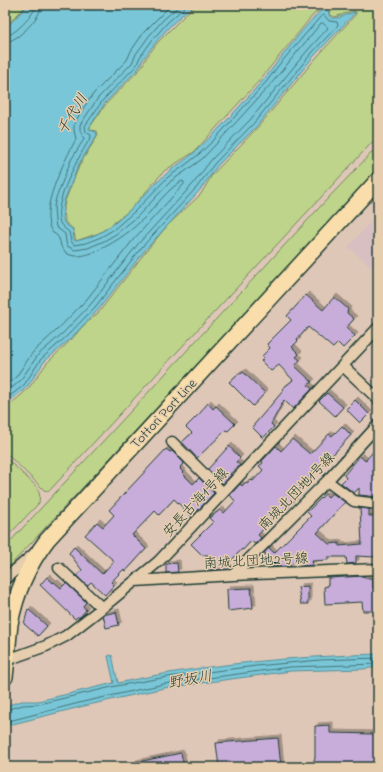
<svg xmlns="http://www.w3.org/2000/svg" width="383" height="772" font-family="'Indie Flower','Klee One',sans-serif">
<defs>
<filter id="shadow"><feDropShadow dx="3" dy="-3" stdDeviation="0" flood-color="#0004"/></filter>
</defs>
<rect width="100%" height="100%" fill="#dfc7b7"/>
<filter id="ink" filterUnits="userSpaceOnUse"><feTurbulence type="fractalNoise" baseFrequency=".025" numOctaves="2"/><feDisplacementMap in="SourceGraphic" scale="8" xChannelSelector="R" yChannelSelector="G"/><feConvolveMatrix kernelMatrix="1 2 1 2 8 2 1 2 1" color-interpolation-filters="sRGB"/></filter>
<g filter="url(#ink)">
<path fill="#d8bfc2" d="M378,214V273L348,247Z"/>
<path fill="#bed48a" stroke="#6e885f" d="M13,5H27L5,27V14Z
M195,5H326L312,16L258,82L194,152L164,171L131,209L110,226L99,233L76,241L73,229L65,222L64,207L65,201L80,164L98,135L97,131L90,130V127L106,104L141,68L146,58L158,42Z
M327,5H378V136L177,352L51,489L47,491L44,490L5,452V407L12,403L28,389L47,363L72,339L82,327L99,312L147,250L167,226L201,194L212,175L257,128L316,58L356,14V12L353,11L335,17L330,15L329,6Z
M378,146V170L5,571V547L331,195Z
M5,457L36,486C40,492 40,496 39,503L5,539Z"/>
<path fill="#79c6d8" stroke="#558f96" d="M28,5H193L170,26L156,42L143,59L139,68L105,103L89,128L90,130L96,132L97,135L79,164L64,201C63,207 61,219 65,224C68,226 71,228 73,230L74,240L76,241C117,233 136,200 165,175C174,166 187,160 196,151C220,129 242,104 263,80C284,55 302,27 326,6H328L329,15L331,18C341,19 347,13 356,12L314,56L256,127L218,165L200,190L145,250L98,310L69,340L44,362L27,387L5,405V29Z
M378,654V667L363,669L291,671L164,688L84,706L5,726V706L22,701H38L114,683L108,656L112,655L118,683C203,664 291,657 378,654Z"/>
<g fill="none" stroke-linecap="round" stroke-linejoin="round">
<path stroke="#437476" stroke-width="1" d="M5,36C14,36 35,14 36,5
M5,42C17,42 41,17 42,5
M5,386L16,377L33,352L58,329L87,299L133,240L184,184V182L182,181C166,190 156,207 143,219C128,234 111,245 92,253C85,255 76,258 68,254C58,248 62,242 58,237C57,235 55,234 53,233C36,212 66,159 76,139L74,130V124L84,107L94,93L127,60L131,51L144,32L171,5
M5,394L20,381L38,355L63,333L91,304L138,244L193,184L212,159L250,120L307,51L328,28L323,23H321L271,84L218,142L202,159L187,170L171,181L138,216L116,234L104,241L88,248L75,250L67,246L66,242L65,234L56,227L55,221L54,206L56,198L71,160L84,139L80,130V125L98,98L132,63L136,54L149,36L163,20L180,5
M5,400L24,385L41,359L66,337L95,307L142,247L197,187L215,163L253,124L311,54L338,25L337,22L329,21L324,15H322L278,66L267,81L215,139L198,155L184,166L168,177L134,212L113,230L101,237L86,243L74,245L71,241L69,232C66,229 62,227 60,223C52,204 80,154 91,137V135L86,132L85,126L103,100L136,66L140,57L153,39L167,23L187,5
M5,710L23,705L39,704L116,686L167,677L256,666L320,660L378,658
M5,722L83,702L164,684L290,667L378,664"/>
</g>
<path fill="#c8addb" stroke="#1f3d34" filter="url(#shadow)" d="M306,295L323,310L334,297L348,309L347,313L354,319L346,328L355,336L343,348L338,343L333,348L308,327L297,340L298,341L292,347L299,354L296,357L300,360L295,366L312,382L308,385L312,389L293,409L284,400L271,424L274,427L263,438L252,427L283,391L282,389L293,380L279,365L271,371L261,361L264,358L262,356L270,348L267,344L291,320L287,316Z
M243,372L265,393L253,406L229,382L239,373L241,374Z
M327,393L343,407L335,416L319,401Z
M355,400L369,414L360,423L346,409Z
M208,403L213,409L216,406L235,424L228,431L226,430L197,458L182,442L192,433L186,427L202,411V410Z
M342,426L351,435L323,465L321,463L309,476L311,477L294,495L297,498L279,516L277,514L258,535L261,538L255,544L251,541L243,550L242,549L226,566L228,569L210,570V555H202L191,544L213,522L209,518L220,510L224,513L235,501L230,495L240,484L242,486L246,482L247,484L251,480L253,481L263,470L259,466L263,463L262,461L276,446L281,451L292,439L310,454L329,434L332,436Z
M229,446L240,458L236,462L240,465L230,474L231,475L223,484L208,469Z
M378,446V497L359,495V488L354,493L341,483L346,478L344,475L360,456L365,461Z
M166,449L170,452L172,451L184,463L180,467L181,468L180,469L183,472L182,473L193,484L199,478L214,493L192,517L174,499L159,515L155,511L132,535L146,549L126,571L124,569L111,582L114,585L105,595L91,582L87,586L77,576L82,570L69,553L74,547L102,574L114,561L85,535L97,522L103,527L114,515L109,510Z
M332,493L345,502L317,533L329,544L339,543V546L362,544L360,508L369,509V516H378V555H375V557L356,556V563L347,564L346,557H328V560L312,561L313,565L302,566V555L290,566L267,567L261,561L266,554L264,553L269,548L274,553L311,516L307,512L325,494L328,497Z
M177,563L178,572L166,573V564Z
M364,576V578H373V588H378V611H363L362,602L325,604L324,587L328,586V578Z
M47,577L53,583L54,582L61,588L66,583L86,602L83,606L86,610L80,617H77L75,619L40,585Z
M308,586V604H301L298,587Z
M251,588L253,608L228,611L227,589Z
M28,609L47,626L38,636L24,624Z
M116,612L119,625L106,628L103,615Z
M330,725V733L375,734V740H378V767H314V759H315V726Z
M278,738L281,767H219L216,743Z
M181,753L184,767H134L133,763Z"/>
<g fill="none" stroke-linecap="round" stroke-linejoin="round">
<g stroke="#1f3d34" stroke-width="13">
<path id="minor" d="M343,366L378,399
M172,442L223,493
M327,481L354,501L378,504
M59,568L102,608
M233,575L327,481L378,425
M5,579L35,553
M135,581L233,575L378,569
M7,660L46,646L66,636L102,608L159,561L378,328"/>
</g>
<g stroke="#1f3d34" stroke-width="18">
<path id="primary" d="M5,677C7,660 8,642 10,624C16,593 28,565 47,540L378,180"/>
</g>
<use href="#minor" stroke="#e5cdae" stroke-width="10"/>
<use href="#primary" stroke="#f9deab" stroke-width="15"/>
</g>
</g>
<g text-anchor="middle" stroke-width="3" stroke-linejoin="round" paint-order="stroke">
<g font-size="14" fill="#1f3d34" stroke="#e5cdae">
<text transform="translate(163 413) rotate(-47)" y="5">Tottori Port Line</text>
<text transform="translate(296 491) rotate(-46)" y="5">南城北団地1号線</text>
<text transform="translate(195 502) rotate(-47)" y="5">安長古海1号線</text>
<text transform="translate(256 560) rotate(-3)" y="5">南城北団地2号線</text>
</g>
<g font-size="15" font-style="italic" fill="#24443c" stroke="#e5cdae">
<text transform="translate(72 114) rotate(-59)" y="5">千代川</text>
<text transform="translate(190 679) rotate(-10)" y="5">野坂川</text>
</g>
</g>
<rect width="383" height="772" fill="none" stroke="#e5cdae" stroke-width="20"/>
<rect x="10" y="10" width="363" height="752" fill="none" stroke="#1f3d34" stroke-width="1.5" filter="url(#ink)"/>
</svg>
